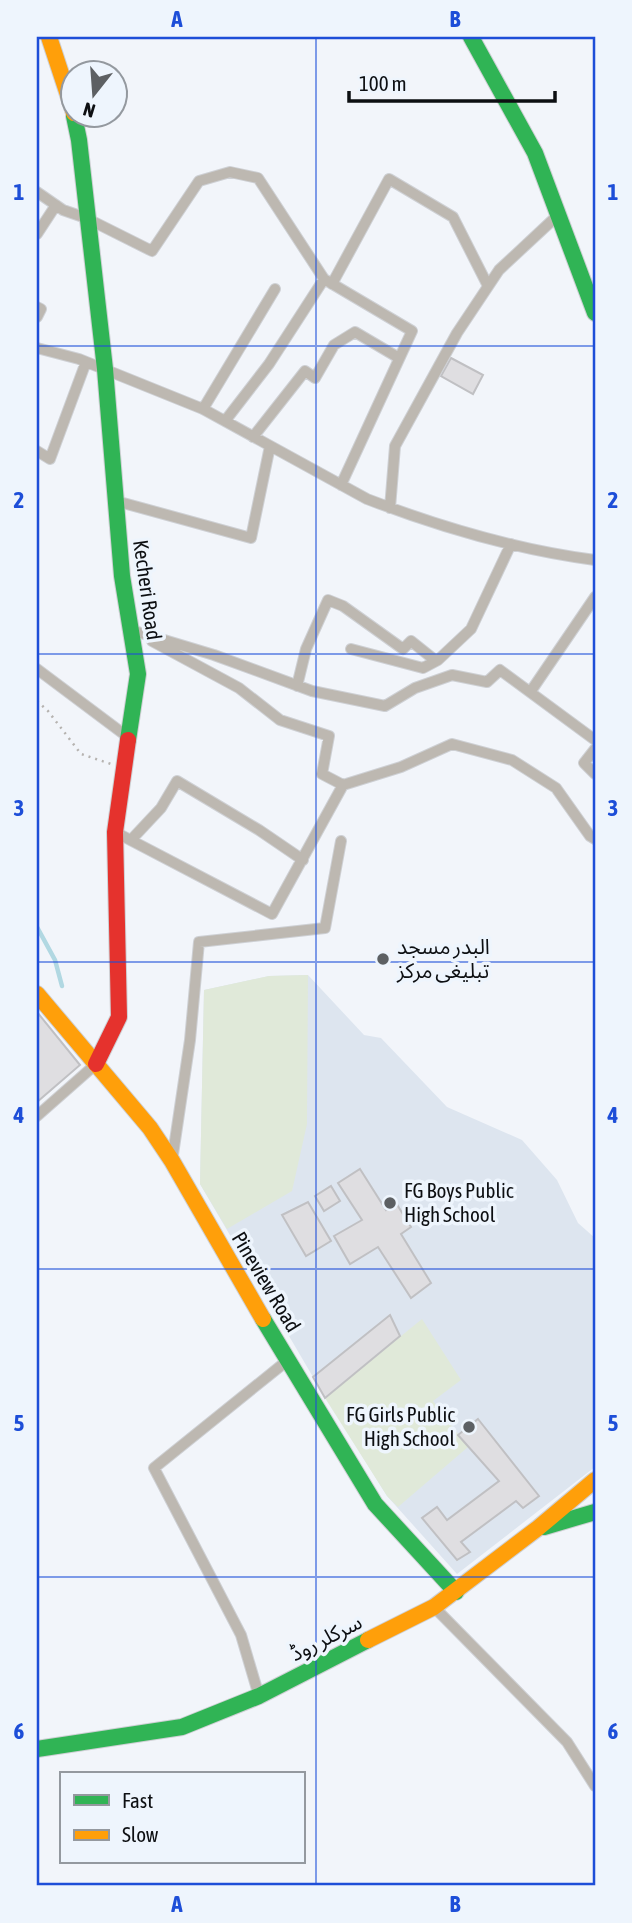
<svg xmlns="http://www.w3.org/2000/svg" width="632" height="1923" font-family="'Asap Condensed','Noto Sans Arabic',sans-serif">
<rect width="100%" height="100%" fill="#f2f5fa"/>
<path fill="#dde5ef" d="M308,975L364,1035L381,1038L447,1107L522,1140L557,1180L578,1223L595,1238V1467L457,1574L387,1496L313,1377L200,1184L204,990L269,976Z"/>
<path fill="#e0e9d9" d="M308,975L307,1124L292,1191L227,1229L200,1184L204,990L269,976Z
M422,1319L461,1380L433,1401L468,1447L398,1507L387,1496L325,1398Z"/>
<g fill="none" stroke-linecap="round" stroke-linejoin="round">
<path stroke="#b1d8e2" stroke-width="4.5" d="M37,927L55,960L62,986"/>
</g>
<path fill="#dfdee1" stroke="#c0c0c3" stroke-width="2" d="M451,358L483,375L473,394L441,376Z
M37,1012L80,1065L37,1102Z
M360,1169L386,1210L396,1203L411,1227L401,1234L431,1283L411,1298L378,1247L350,1264L334,1236L362,1220L338,1183Z
M331,1186L340,1201L324,1211L315,1196Z
M308,1202L331,1241L306,1256L282,1215Z
M390,1315L400,1336L325,1398L313,1377Z
M478,1419L539,1496L523,1508L516,1501L461,1542L470,1552L457,1560L422,1518L437,1507L447,1520L499,1481L458,1435Z"/>
<g fill="none" stroke-linecap="round" stroke-linejoin="round">
<g stroke="#ced0d4" stroke-width="12">
<path id="street" d="M37,192L63,210L86,218L152,251L199,181L230,172L258,178L324,279L412,331L341,485
M37,234L56,205
M332,284L389,179L453,217L488,286
M37,307L41,309L37,317
M37,348L79,359L203,409L367,499C440,527 518,550 595,560
M203,409L275,289
M225,421L269,364L324,279
M253,437L305,371L315,378L334,345L355,332L399,358
M37,451L50,459L86,362
M116,501L251,538L270,446
M390,508L395,446L457,333L499,270L558,215
M131,630L214,655L312,691L385,706L415,688L452,675L487,682L500,670L595,740
M152,641L239,688L280,720L329,736L322,774L343,785
M351,649L423,668L438,660L471,629L511,544
M37,669L129,738
M297,686L306,649L328,600L343,606L403,649L411,641L436,661
M531,691L595,597
M595,749L584,763L595,774
M115,832L272,914L343,785L401,767L452,744L512,760L556,788L590,836L595,839
M131,840L161,808L177,781L259,830L303,860
M37,1116L96,1064
M172,1161L190,1040L199,942L325,928L341,841
M434,1607L567,1742L595,1786
M259,1696L241,1635L154,1468L288,1360"/>
</g>
<g stroke="#ced0d4" stroke-width="18">
<path id="fast" d="M471,37L535,153L595,313
M74,116L79,140L105,369L122,576L138,674L128,740
M263,1319L375,1504L456,1592
M544,1527L595,1512
M37,1749L182,1727L259,1696L368,1640"/>
</g>
<g stroke="#ced0d4" stroke-width="18">
<path id="slow" d="M49,37L74,113
M37,994L150,1128L172,1161L263,1319
M368,1640L434,1607L538,1528L595,1480"/>
</g>
<g stroke="#ced0d4" stroke-width="18">
<path id="jam" d="M96,1064L119,1017L115,832L128,740"/>
</g>
<path stroke="#b6b3b0" stroke-width="2.5" stroke-dasharray="2 5" stroke-linecap="butt" d="M37,701L48,711L81,754L111,764"/>
<use href="#street" stroke="#bdb8b1" stroke-width="10"/>
<use href="#fast" stroke="#30b455" stroke-width="16"/>
<use href="#slow" stroke="#ff9f0a" stroke-width="16"/>
<use href="#jam" stroke="#e5322d" stroke-width="16"/>
</g>
<path fill="none" stroke="#1d4ed8" stroke-width="2" stroke-opacity="0.55" d="M316,37V1886M37,346H595M37,654H595M37,962H595M37,1269H595M37,1577H595"/>
<g fill="#5d6063" stroke="#eef5fd" stroke-width="2.5">
<circle cx="383" cy="959" r="7"/>
<circle cx="390" cy="1203" r="7"/>
<circle cx="469" cy="1427" r="7"/>
</g>
<g text-anchor="middle" stroke-width="7" stroke-linejoin="round" paint-order="stroke">
<g font-size="21" fill="#0d0f12" stroke="#eef5fd">
<text transform="translate(147 590) rotate(82)" y="7">Kecheri Road</text>
<text transform="translate(266 1282) rotate(59)" y="7">Pineview Road</text>
<text transform="translate(326 1638) rotate(-27)" y="7">سرکلر روڈ</text>
</g>
<g font-size="21" fill="#0d0f12" stroke="#eef5fd" text-anchor="start">
<text x="397" y="954">البدر مسجد<tspan x="397" dy="24">تبلیغی مرکز</tspan></text>
<text x="404" y="1198">FG Boys Public<tspan x="404" dy="24">High School</tspan></text>
<text x="455" y="1422" text-anchor="end">FG Girls Public<tspan x="455" dy="24">High School</tspan></text>
</g>
</g>
<rect width="632" height="1923" fill="none" stroke="#eef5fd" stroke-width="77"/>
<rect x="60" y="1772" width="245" height="91" fill="#eef5fd" stroke="#94999f" stroke-width="2"/>
<rect x="74" y="1795" width="35" height="10" fill="#30b455" stroke="#94999f" stroke-width="2"/>
<text x="122" y="1808" font-size="21" fill="#0d0f12">Fast</text>
<rect x="74" y="1830" width="35" height="10" fill="#ff9f0a" stroke="#94999f" stroke-width="2"/>
<text x="122" y="1842" font-size="21" fill="#0d0f12">Slow</text>
<g transform="translate(94 94) rotate(197)"><circle r="33" fill="#eef5fd" stroke="#94999f" stroke-width="2"/>
<path d="M0-5L12 26L0 18L-12 26Z" fill="#5d6063"/>
<text y="-10" font-size="19" font-weight="bold" text-anchor="middle" fill="#0d0f12">N</text>
</g>
<path d="M349 91v10h206v-10" fill="none" stroke="#0d0f12" stroke-width="3.5"/>
<text x="359" y="91" font-size="21" fill="#0d0f12" stroke="#eef5fd" stroke-width="5" paint-order="stroke">100 m</text>
<rect x="38" y="38" width="556" height="1846" fill="none" stroke="#1d4ed8" stroke-width="2.5"/>
<g font-size="23" text-anchor="middle" font-weight="bold" fill="#1d4ed8">
<text x="177" y="27">A</text>
<text x="455" y="27">B</text>
<text x="19" y="200">1</text>
<text x="613" y="200">1</text>
<text x="19" y="508">2</text>
<text x="613" y="508">2</text>
<text x="19" y="816">3</text>
<text x="613" y="816">3</text>
<text x="19" y="1123">4</text>
<text x="613" y="1123">4</text>
<text x="19" y="1431">5</text>
<text x="613" y="1431">5</text>
<text x="19" y="1739">6</text>
<text x="613" y="1739">6</text>
<text x="177" y="1912">A</text>
<text x="455" y="1912">B</text>
</g>
</svg>
